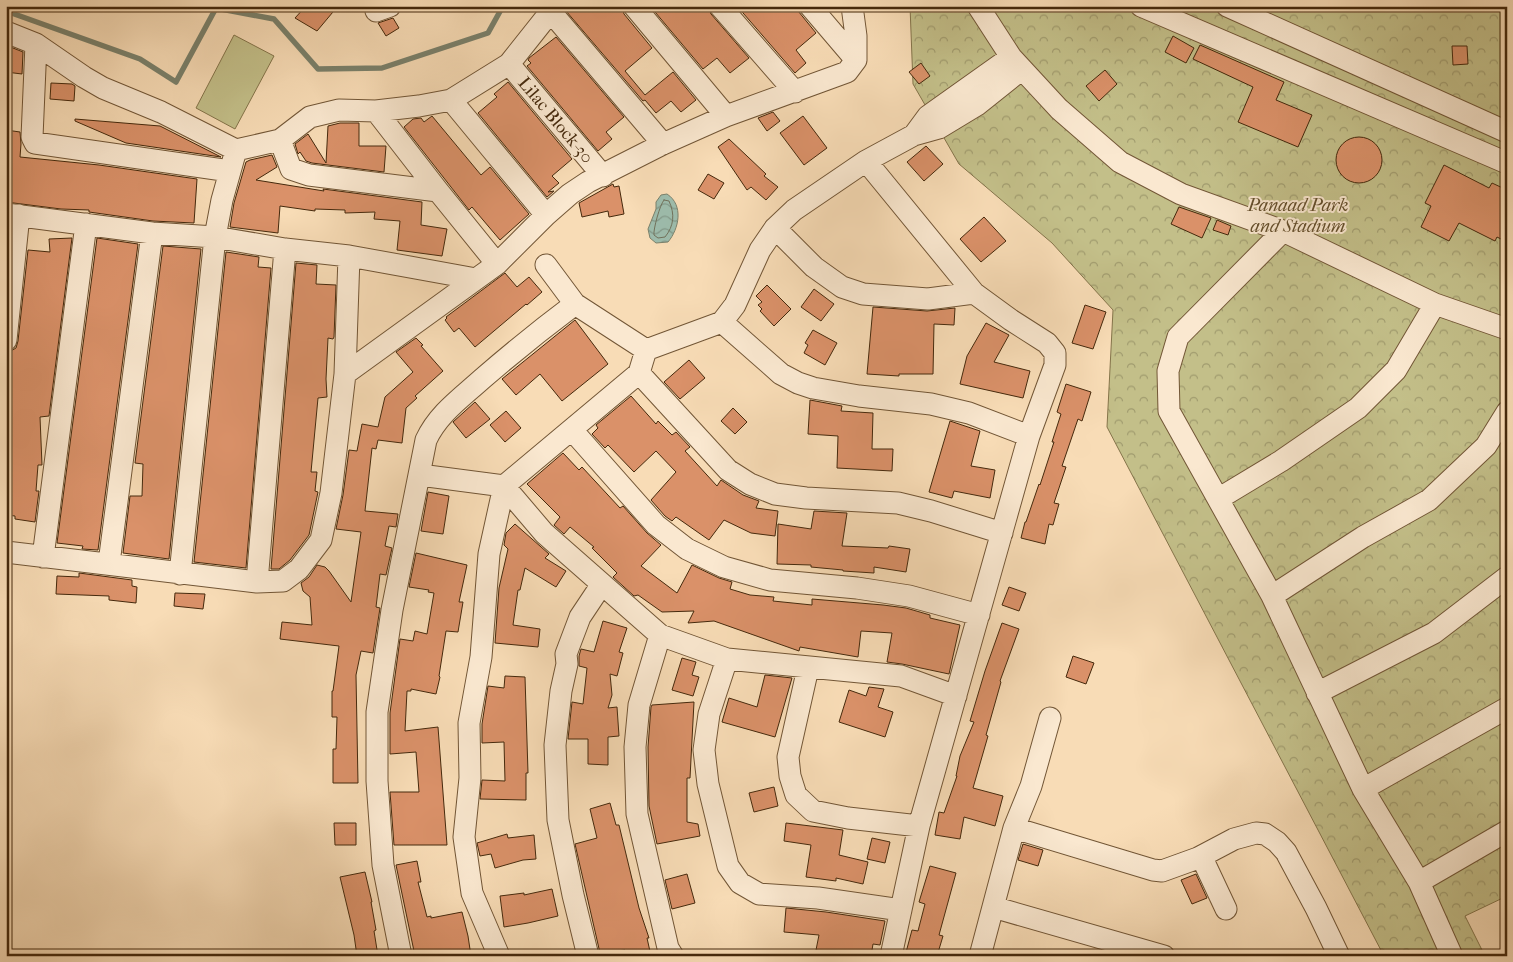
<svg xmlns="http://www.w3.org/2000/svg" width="1513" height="962" font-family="'IM FELL French Canon',serif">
<defs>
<pattern id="park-crowns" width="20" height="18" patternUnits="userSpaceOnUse" patternTransform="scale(1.25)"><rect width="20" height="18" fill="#c3bf89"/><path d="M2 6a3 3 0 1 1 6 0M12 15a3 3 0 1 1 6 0" fill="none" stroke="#a09b6e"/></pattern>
<pattern id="water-waves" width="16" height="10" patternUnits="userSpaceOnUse" patternTransform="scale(1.25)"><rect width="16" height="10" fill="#9dbcac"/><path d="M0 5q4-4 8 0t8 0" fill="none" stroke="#82998a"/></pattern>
</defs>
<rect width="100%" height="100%" fill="#f8dcb6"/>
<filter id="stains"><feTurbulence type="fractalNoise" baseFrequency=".004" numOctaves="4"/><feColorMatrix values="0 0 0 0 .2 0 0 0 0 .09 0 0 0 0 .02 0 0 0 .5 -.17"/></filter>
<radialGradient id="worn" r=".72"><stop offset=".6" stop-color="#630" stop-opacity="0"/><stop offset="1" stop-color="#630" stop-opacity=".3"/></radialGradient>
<path fill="#c3bf89" stroke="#84744a" d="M234,35L274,56L235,129L196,108Z"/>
<path fill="url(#park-crowns)" stroke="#84744a" d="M910,6H1507V896L1465,916L1485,956H1384L1107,427L1113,310L1052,243L959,164L913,84Z"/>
<path fill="url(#water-waves)" stroke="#7a816c" d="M667,194C684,205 679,229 668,242L656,243L650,238L648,229L656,209V202L661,195Z"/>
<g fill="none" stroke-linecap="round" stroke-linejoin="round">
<path stroke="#71725c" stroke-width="1" d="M664,200L669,201C675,214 674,226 665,237L658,238L654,235C653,230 660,204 664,200Z"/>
<path stroke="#7a816c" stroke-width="5.5" d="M6,11L140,59L176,82L216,8L274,19L318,69L382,68L488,33L503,6"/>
</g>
<path fill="#da9169" stroke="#45290c" d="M306,6H338L317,31L295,18Z
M567,6H622L624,14L652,48L625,71L645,95L673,72L696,100L681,112L671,101L656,113L645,100L643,101L566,11Z
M650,6H708L711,14L749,58L730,73L717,58L703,69Z
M737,6H794L816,33L796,50L806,63L795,73Z
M393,18L399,28L386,36L378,23Z
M1173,36L1194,48L1186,63L1165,52Z
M556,37L624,117L606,132L612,139L598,151L527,66L531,63L528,60L529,58Z
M1200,45L1284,82L1276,100L1312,115L1298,147L1238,122L1253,87L1193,59Z
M8,46L23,52L22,74L6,72Z
M1452,46H1467L1468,64L1453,65Z
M921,63L930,76L919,84L909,72Z
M1105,70L1117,84L1099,101L1086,86Z
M508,82L572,159L552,176L559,183L548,192L554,191L547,197L478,113L497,97L494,94Z
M51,83L72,84L75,86L74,101L50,99Z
M773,112L780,121L767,131L758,118Z
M432,116L481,175L490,167L529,214L500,240L472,207L469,210L404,127L413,119L421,118L424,122Z
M803,116L827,148L804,165L780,133Z
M75,119L160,126L221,157L126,143L75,121Z
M340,123H359V146H386L384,172L312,163L306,161L300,152L298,154L295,144L308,134L326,163L328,126Z
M6,130L20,132L21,144L20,157L99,165L197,179L194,223L153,221L89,212V210L61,209L6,202Z
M1336 160a23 23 0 1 1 46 0a23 23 0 1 1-46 0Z
M729,139L766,174L764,176L778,187L766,200L751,187L747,190L718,147Z
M926,146L943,164L924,181L907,162Z
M272,155L277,167L256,180L324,191L323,189L422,202L421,225L447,229L442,256L397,250L400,221L374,219L375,212L345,213V210L315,209V211L280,206L278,233L230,227L234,203L246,162L250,160Z
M1444,165L1489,188L1492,183L1507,190V242L1497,237L1495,241L1459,223L1449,241L1421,227L1431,206L1425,203Z
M708,174L724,183L714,199L698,190Z
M613,184L614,187L619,186L624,214L609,217L608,211L582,217L579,203Z
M1179,207L1211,218L1202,238L1171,224Z
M984,217L1006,241L981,262L960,239Z
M1217,220L1231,226L1228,235L1213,230Z
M72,238L49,416L40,417L42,465H38L36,491H39L35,522L15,519V516L6,515V386H8L9,352L16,348L18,341L28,250L50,252L49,239Z
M97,238L138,244L98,550L82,549L83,546L57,543Z
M163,246L201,249L169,559L123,553L130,496H142L143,464L135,463Z
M226,252L259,257L258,267L271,268L246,568L194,562Z
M296,263L317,265L316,284L336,285L334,337L333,339L328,338L326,379L327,397L318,398L311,472H317L315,491L318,492L309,535L290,560L279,569H271Z
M505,273L517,287L529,277L542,292L527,305L526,304L475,347L459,328L454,332L445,320L447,318L446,317Z
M767,285L791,309L774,326L760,311L762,309L758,305L762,302L756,296Z
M814,289L834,304L821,321L801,307Z
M1085,305L1106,312L1093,349L1072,343Z
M873,307L927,311L955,308L954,325L934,324L933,374H899V376L867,374Z
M575,320L608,364L562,401L540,374L516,395L502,379Z
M986,323L1009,335L994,362L1030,371L1023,398L960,384L967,356Z
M813,330L837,343L825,365L804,353L808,345L805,343Z
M416,338L423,345L421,346L443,371L415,396L417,398L406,408L402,443L378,440L376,449L372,448L365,511L398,514L396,527L389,526L385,546L392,548L386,575L380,574L376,607L380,608L373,653L361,651L356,675L358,783H333V749H336L337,717H332V691H333L339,646L280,639L282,622L312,625L310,597L303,591L301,583L309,577L317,565L325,567L329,571L351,602L361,532L336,529L343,495L349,450L357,451L362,424L378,427L385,397L413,372L396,352Z
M689,360L705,378L680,399L664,382Z
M1066,384L1091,392L1082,421L1078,419L1062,466L1066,467L1054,503L1059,504L1053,525L1049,524L1045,544L1021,538L1025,522H1026L1039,484L1040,485L1054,442H1052L1061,414L1057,412Z
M631,396L656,424L658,421L672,435L676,432L690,447L685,451L717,486L721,480L743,495L759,501L756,508L778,511L775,536L751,533L724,520L709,540L676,517L672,521L665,516L651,500L676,472L656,451L634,472L608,445L605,448L592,434L598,428L596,425Z
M810,400L842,406L841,411L873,413L872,449H893L892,471L837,468L838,436L808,434Z
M475,402L490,419L466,438L453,422Z
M733,408L747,422L735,434L721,421Z
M506,411L521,428L505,442L490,425Z
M950,421L980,431L971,466L995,470L990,498L954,491L952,498L929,492Z
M563,453L579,470L582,467L620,508L623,506L647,533L661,545L641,566L677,593L692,565L719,578L732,582L730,589L750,595L774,597L773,601L812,605V599L883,605L906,608L930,615V618L960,625L949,674L902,664L887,662L892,633L861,631L858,657L800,647L799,651L714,621L688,623L694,611L662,612L638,595L634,596L613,577L617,573L592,548L594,547L570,527L564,534L554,525L560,517L527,484Z
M428,492L449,496L443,534L421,531Z
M814,511L847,513L842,546L888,548L889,546L910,549L906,572L874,567V573L843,571V570L811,567V565L777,564L778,524L811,529Z
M515,524L549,554L545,558L566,571L556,587L525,568L520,590H518L513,625L540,629L538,647L495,643L499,588L508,549L504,545L506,533Z
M416,553L467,565L459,602H463L458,632L446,631L439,676L440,677L436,694L411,689V691H407L405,731L438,727L447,845H394L390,792H419L416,752L390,754V713L400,639L413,641L415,631L427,634L434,593L428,592L429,590L409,587Z
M79,573L132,580V586L137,587L136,603L109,600V596L56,594L57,576L79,577Z
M1009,587L1026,593L1019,611L1002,605Z
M175,593L205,594L203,609L174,606Z
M603,621L627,628L619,652L623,653L617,676L610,674L612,695L608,708L617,707L619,736L608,737V765L588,764V739H568L572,702L583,704L587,668L579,666V656L581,649L594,652Z
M1002,623L1019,629L1000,681L1001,682L986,735L988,736L973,788L1003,796L995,826L964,817L960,839L935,835L939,812L944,813L957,776H956L960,756L974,722L970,721L985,671Z
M1073,656L1094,663L1086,684L1066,677Z
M682,658L696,662L692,675L699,677L693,696L672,690Z
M765,675L792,678L775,737L722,722L729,698L757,707Z
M505,676L525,677L528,773H526V800L480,799L482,780L505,781L504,742L482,743V724L488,686L504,688Z
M869,687L884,689L878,707L893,712L885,737L839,722L849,690L866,696Z
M694,702L690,778H687V822L698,824L700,836L657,844L649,806L648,747L651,707L652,705Z
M774,787L778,806L754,812L749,793Z
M610,803L616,825H619L639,908L649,938H647L651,956H627L625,950L600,953L575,844L597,838L590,809Z
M334,823H356V845H335Z
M786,823L843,830L839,855L868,862L863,884L836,878V881L806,877L811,845L784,841Z
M507,834L508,838L534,835L536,859L523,860L495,868L491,854L480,856L477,843Z
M872,838L890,842L885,863L867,859Z
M1023,844L1043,850L1038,866L1018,860Z
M417,861L421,882H418L427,917L431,916V918L462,912L468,936L471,956H415L396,865Z
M930,866L956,873L939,935L943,936L937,956H905L912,930L918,931L925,904L919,902Z
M365,872L372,902H371L376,930L374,931L378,956H357L354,935L340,877Z
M687,874L695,903L672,909L665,880Z
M1196,874L1207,898L1192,904L1181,880Z
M552,889L558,916L528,923L504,927L500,896L524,893V895Z
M786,908L826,912L885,921L880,945L873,944L871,956H842L816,950L819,935L784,932Z"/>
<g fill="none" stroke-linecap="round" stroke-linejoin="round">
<g stroke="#725636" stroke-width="23">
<path id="minor" d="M634,6L726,116
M720,6L795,92
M810,6L856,60
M978,6L1011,57L1059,109L1120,162L1181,194L1283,231L1435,304L1507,329
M1141,6L1507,163
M1227,6L1507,132
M376,11L390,6
M551,12L663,144
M6,32L36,44L84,77L103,88L161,112L236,150L280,140L310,117L339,110L376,111L419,106L451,100L509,64L555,6
M36,44L32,137L35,143L230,171
M509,64L603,176
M451,100L546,215
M376,111L438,191L497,264
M914,135L928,116L1011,57
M280,140L291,169L309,175L438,191
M866,161L974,293L1011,320L1047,343L1055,353V365L1029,436L919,826L891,956
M6,214L152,233L215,237L285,249L349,256L476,279
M775,228L814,267L842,287L863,294L928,299L974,293
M1283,231L1178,337L1168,371L1169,411L1272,596L1363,789L1419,882L1452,956
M546,265L575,304L646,350
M722,322L781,374L798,383L813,388L859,396L931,404L969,413L1029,436
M6,340L19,215
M639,373L728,470L750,484L775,494L806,498L898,503L931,511L1002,533
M345,374L497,264L546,215L570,194L588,182L663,144L726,116L847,72L856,60V36L852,6
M572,430L656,525L687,549L724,567L770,580L857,588L909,596L979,615
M420,475L504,486L544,533L660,635L727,659L901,676L956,696
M1218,499L1281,461L1358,408L1396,370L1435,304
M6,552L257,582L283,581L299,569L321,540L331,493L345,374L349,256
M43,557L86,224
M109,563L152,233
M180,574L215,237L222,200L236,150
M257,582L285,249
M1272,596L1363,537L1429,500L1486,446L1507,412
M660,635L639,705L635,747L637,814L668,948L673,956
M727,659L709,714L704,750L708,784L728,866L740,883L759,894L818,898L901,910
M808,668L788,757L790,776L796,795L813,811L848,818L919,826
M1317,693L1434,633L1507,577
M1363,789L1507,708
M1014,828L1153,870L1162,871L1198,858L1203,860L1226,909
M1198,858L1234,839L1256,833L1265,834L1277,842L1286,852L1316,908L1339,956
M1419,882L1507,831
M993,907L1164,956
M401,956L383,865L377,781V712L392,610L426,440C438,414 461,398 482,379C512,353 543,328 575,304
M499,956L472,893L464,837L470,778L469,723L481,657L489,554L504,486L639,373L646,350L722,322L735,305L760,250L775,228L794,210L866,161L914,135L939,128L977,105L1022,69
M588,956L573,895L558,820L555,745L561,691L567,664L566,654L580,617L602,584
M980,956L1014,828L1031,786L1050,718"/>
</g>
<use href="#minor" stroke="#fae8d0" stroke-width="21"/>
</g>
<g text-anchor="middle" stroke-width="4" stroke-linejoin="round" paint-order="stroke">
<g font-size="18" fill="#45290c" stroke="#fae8d0">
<text transform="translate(556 120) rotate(50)" y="6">Lilac Block-30</text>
</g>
<g font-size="18" font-style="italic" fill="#644e2b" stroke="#fae8d0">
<text x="1298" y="211">Panaad Park<tspan x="1298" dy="21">and Stadium</tspan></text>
</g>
</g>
<rect width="1513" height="962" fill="none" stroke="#f8dcb6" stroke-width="25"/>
<rect x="8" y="8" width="1498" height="947" fill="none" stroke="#45290c" stroke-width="2.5"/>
<rect x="12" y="12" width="1488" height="937" fill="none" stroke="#45290c"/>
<rect width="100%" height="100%" filter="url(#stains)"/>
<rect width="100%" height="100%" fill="url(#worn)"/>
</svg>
